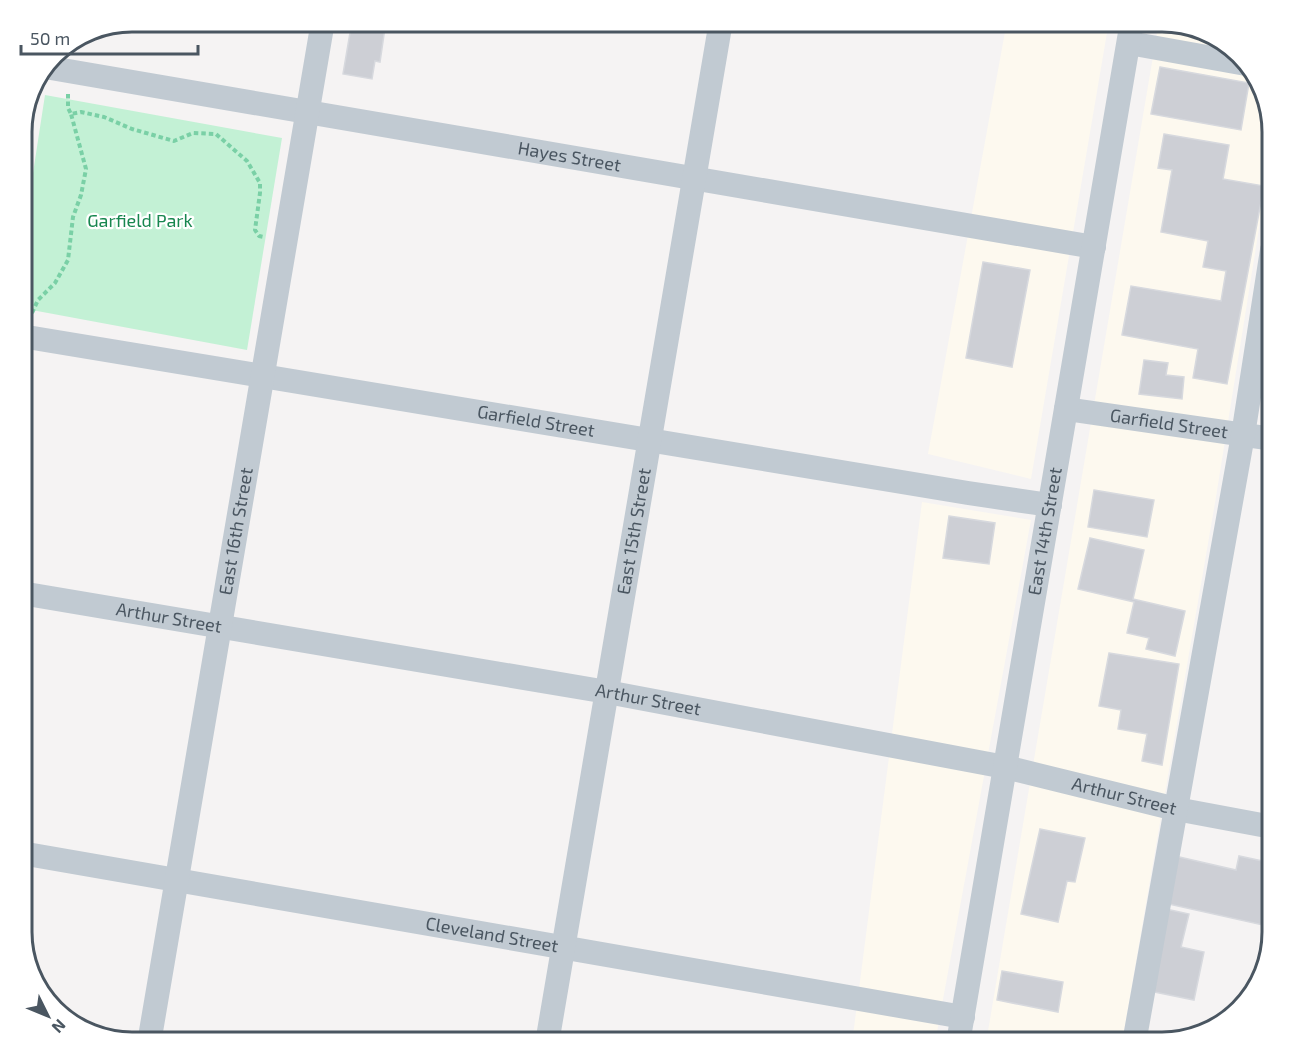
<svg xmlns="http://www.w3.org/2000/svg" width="1293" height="1064" font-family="'Exo 2',sans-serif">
<rect width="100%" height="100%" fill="#f5f3f3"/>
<path fill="#fdf9ef" d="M1007,21H1109L1031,479L928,454Z
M1159,21L1235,49L1263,89L1272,132V147L1216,497L1122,1043H986Z
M922,502L1031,520L935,1043H852Z"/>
<path fill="#c3f1d5" d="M45,95L282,138L247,350L21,308V251Z"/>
<path fill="#cdcfd5" stroke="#d7d9de" stroke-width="1.5" d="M352,21H386L380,62L375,61L372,79L343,74Z
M1160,67L1249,83L1241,130L1151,114Z
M1164,134L1229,145L1223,179L1264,186L1227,384L1193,378L1198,349L1122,335L1131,286L1221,301L1226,271L1203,267L1208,241L1161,232L1172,170L1158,168Z
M983,262L1030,270L1012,367L966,358Z
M1144,360L1168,363L1166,375L1184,377L1182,399L1139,394Z
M1094,490L1154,500L1147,537L1088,527Z
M949,516L995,523L989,564L943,558Z
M1090,538L1144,550L1133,599L1185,611L1175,656L1146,649L1149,638L1127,633L1134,602L1078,589Z
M1109,653L1179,664L1162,765L1142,761L1147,734L1118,729L1121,710L1099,706Z
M1040,829L1085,838L1075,882L1067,881L1058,922L1021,914Z
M1175,856L1236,870L1239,856L1272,863V927L1164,903Z
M1166,909L1189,914L1181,947L1204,952L1194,1000L1149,991Z
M1002,971L1063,982L1058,1012L997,1000Z
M1018,1034L1044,1039V1043H1016Z"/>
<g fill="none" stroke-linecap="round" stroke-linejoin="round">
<path stroke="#7ad0a6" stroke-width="4" stroke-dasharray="4.5 3" stroke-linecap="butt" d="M68,94V108L71,114L81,112L104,117L132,129L174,141L193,133L216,134L247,161L260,183V193L255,230L259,236L264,237
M32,313L38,300L55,283L68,260L73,217L81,195L86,169L71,114"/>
<g stroke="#c1cad2" stroke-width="24">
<path d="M1129,43L1246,64"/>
<path id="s1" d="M45,67L1094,247"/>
<path id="s2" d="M21,336L968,493L1050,505"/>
<path id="s3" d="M1066,409L1272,439"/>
<path id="s4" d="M21,593L607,692L1005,767L1176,809L1272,827"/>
<path id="s5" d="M21,853L963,1017"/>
<path id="s6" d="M149,1043L323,21"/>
<path id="s7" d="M547,1043L721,21"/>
<path id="s8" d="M958,1043L1132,21"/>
<path d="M1134,1043L1243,435L1272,250"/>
</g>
</g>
<g text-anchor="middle" stroke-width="4.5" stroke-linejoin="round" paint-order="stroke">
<g font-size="18" fill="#4a5661" stroke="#fff">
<text dy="6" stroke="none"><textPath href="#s1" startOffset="532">Hayes Street</textPath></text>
<text dy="6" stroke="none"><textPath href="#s2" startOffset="522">Garfield Street</textPath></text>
<text dy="6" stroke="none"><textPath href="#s3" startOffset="104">Garfield Street</textPath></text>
<text dy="6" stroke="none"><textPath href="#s6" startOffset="519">East 16th Street</textPath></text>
<text dy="6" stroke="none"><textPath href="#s7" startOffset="519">East 15th Street</textPath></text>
<text dy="6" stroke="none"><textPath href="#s8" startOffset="519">East 14th Street</textPath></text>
<text dy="6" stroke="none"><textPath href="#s4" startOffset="150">Arthur Street</textPath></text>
<text dy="6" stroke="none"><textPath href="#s4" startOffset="636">Arthur Street</textPath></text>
<text dy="6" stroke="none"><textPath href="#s4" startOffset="1122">Arthur Street</textPath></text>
<text dy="6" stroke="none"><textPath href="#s5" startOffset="478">Cleveland Street</textPath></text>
</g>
<g font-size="18" fill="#17864f" stroke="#fff">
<text x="140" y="227">Garfield Park</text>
</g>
</g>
<path d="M0 0H1293V1064H0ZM132 32H1162A100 100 0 0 1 1262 132V932A100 100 0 0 1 1162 1032H132A100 100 0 0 1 32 932V132A100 100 0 0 1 132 32Z" fill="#fff" fill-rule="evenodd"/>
<path fill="none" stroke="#4a5661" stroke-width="3" d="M132 32H1162A100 100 0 0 1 1262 132V932A100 100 0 0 1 1162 1032H132A100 100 0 0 1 32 932V132A100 100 0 0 1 132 32Z"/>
<g transform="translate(48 1016) rotate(133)" stroke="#ffffff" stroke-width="4.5" paint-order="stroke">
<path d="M0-4.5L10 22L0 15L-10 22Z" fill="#4a5661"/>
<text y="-9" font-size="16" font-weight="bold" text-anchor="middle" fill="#4a5661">N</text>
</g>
<path d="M21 45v9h177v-9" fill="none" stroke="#4a5661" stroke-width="3"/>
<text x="30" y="45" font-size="18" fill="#4a5661" stroke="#ffffff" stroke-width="4.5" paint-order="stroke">50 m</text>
</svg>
